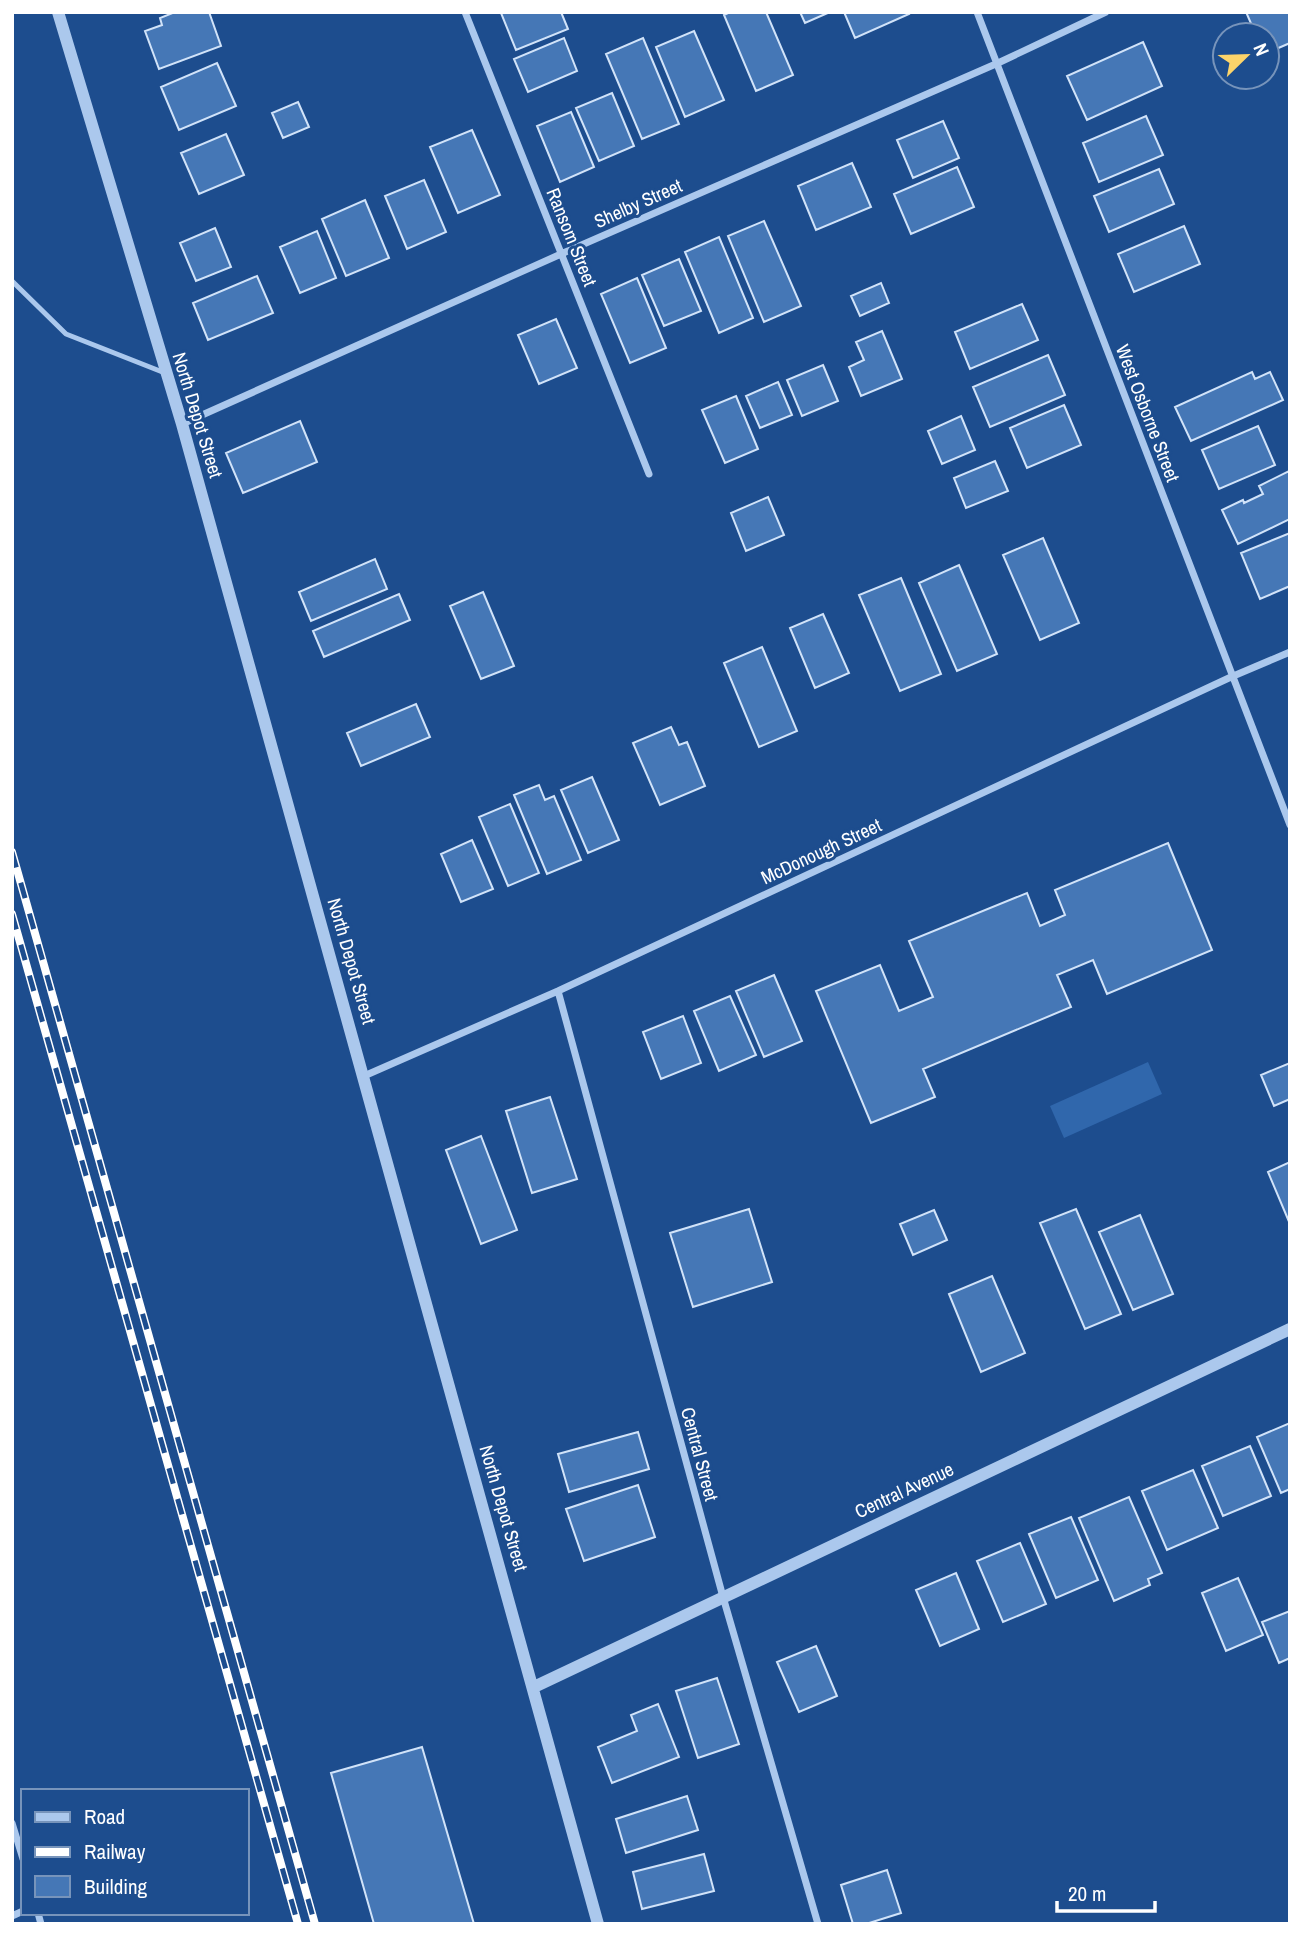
<svg xmlns="http://www.w3.org/2000/svg" width="1302" height="1936" font-family="'Archivo Narrow',sans-serif">
<rect width="100%" height="100%" fill="#1d4d8e"/>
<path fill="#3067ac" d="M1148,1062L1162,1094L1064,1138L1050,1106Z"/>
<path fill="#4577b6" stroke="#d1e3f9" stroke-width="2" d="M175,12H209L221,46L159,69L145,31L162,25L160,18Z
M561,12L568,29L516,50L501,13Z
M730,12H766L793,75L756,91L724,15Z
M800,12H830L805,23Z
M844,12H908L909,14L855,38Z
M1246,12H1290V43L1267,53V35H1256Z
M694,31L724,100L685,117L656,47Z
M564,38L577,71L528,92L514,59Z
M643,38L679,124L642,139L606,54Z
M1143,42L1162,86L1087,120L1067,76Z
M217,63L236,106L179,130L161,87Z
M612,93L634,146L599,161L576,108Z
M298,102L309,127L283,138L272,113Z
M571,112L594,167L560,182L537,126Z
M1146,116L1163,155L1099,182L1083,143Z
M943,121L959,158L913,178L897,140Z
M472,130L500,195L458,213L430,147Z
M226,134L244,175L199,194L181,153Z
M852,163L871,207L816,230L798,186Z
M957,167L974,207L911,234L894,194Z
M1159,169L1174,204L1109,232L1094,196Z
M424,180L446,232L407,249L385,196Z
M365,200L389,258L346,276L322,219Z
M764,221L801,306L764,322L728,236Z
M1184,226L1200,264L1134,292L1118,254Z
M215,228L231,267L196,281L180,243Z
M317,231L336,278L300,293L280,247Z
M719,237L753,318L719,333L685,252Z
M679,259L701,311L664,326L642,275Z
M257,276L273,313L208,340L193,303Z
M637,278L666,348L630,363L601,294Z
M881,283L889,303L860,316L851,296Z
M1022,304L1038,340L970,369L955,332Z
M556,319L577,368L539,384L518,335Z
M882,331L902,379L861,396L849,367L864,360L856,342Z
M1048,355L1065,395L990,427L973,387Z
M823,365L838,401L802,416L787,380Z
M1252,372L1255,379L1270,372L1283,400L1191,441L1175,407Z
M778,382L792,415L760,428L746,396Z
M736,396L758,449L725,463L702,410Z
M1064,405L1081,445L1027,468L1010,428Z
M961,416L975,450L942,464L928,431Z
M300,421L317,462L243,493L226,453Z
M1258,426L1275,465L1219,489L1202,450Z
M995,461L1008,491L966,508L954,478Z
M1289,471L1290,519L1238,544L1222,510L1243,500L1244,503L1263,494L1259,486Z
M768,497L784,535L746,551L731,513Z
M1290,533V586L1260,599L1241,553Z
M1043,538L1079,623L1040,640L1003,555Z
M375,559L387,589L311,621L299,592Z
M959,565L997,654L957,671L919,583Z
M901,578L941,674L900,691L859,595Z
M483,592L514,666L481,679L450,606Z
M399,594L410,620L324,657L313,631Z
M823,614L849,673L815,688L790,628Z
M762,647L797,731L759,747L724,663Z
M416,704L430,737L361,766L347,733Z
M671,727L679,745L687,742L705,786L660,805L633,743Z
M592,777L619,840L588,853L561,790Z
M539,785L545,800L554,796L581,860L547,874L514,795Z
M510,804L539,873L508,886L479,817Z
M472,840L493,889L461,902L441,854Z
M1168,843L1212,950L1107,994L1093,960L1057,975L1071,1007L923,1069L935,1097L871,1123L816,991L880,965L899,1011L933,997L909,941L1027,893L1040,926L1065,915L1055,890Z
M774,975L802,1041L764,1057L736,991Z
M730,996L756,1055L719,1071L694,1011Z
M683,1016L701,1063L661,1079L643,1032Z
M1290,1063V1099L1274,1106L1261,1075Z
M550,1097L577,1179L532,1193L506,1111Z
M481,1136L517,1230L481,1244L446,1150Z
M1290,1162V1224L1268,1172Z
M749,1209L772,1282L693,1307L670,1233Z
M1076,1209L1121,1314L1085,1329L1040,1223Z
M934,1210L947,1240L913,1255L900,1224Z
M1140,1215L1173,1294L1133,1310L1099,1232Z
M992,1276L1025,1353L981,1372L949,1294Z
M1290,1423V1489L1281,1493L1257,1437Z
M638,1432L649,1469L569,1492L558,1454Z
M1250,1446L1271,1496L1223,1516L1202,1466Z
M1193,1470L1218,1528L1167,1550L1142,1491Z
M638,1485L655,1537L584,1561L566,1509Z
M1129,1497L1162,1573L1148,1579L1150,1585L1114,1601L1079,1518Z
M1071,1517L1098,1580L1056,1598L1029,1534Z
M1020,1543L1046,1604L1003,1622L977,1561Z
M956,1573L979,1629L940,1646L916,1590Z
M1238,1578L1263,1635L1226,1651L1202,1593Z
M1290,1611V1658L1279,1663L1262,1622Z
M816,1646L837,1696L799,1712L777,1662Z
M717,1678L739,1744L698,1758L676,1691Z
M658,1704L679,1757L612,1783L598,1747L637,1731L631,1715Z
M422,1747L474,1924H374L331,1773Z
M687,1796L698,1830L626,1853L616,1819Z
M704,1854L714,1891L642,1909L633,1872Z
M887,1870L901,1913L866,1924H853L841,1885Z"/>
<g fill="none" stroke-linecap="round" stroke-linejoin="round">
<path stroke="#abc8ed" stroke-width="5" d="M12,281L66,334L165,373"/>
<path stroke="#abc8ed" stroke-width="7" d="M465,12L649,474
M977,12L1290,825
M182,424L561,254L998,63L1106,12
M558,991L723,1597L818,1924
M364,1076L558,991L1231,677L1290,652
M12,1823L23,1859
M38,1913L41,1924
M12,1916L23,1911"/>
<path stroke="#abc8ed" stroke-width="12" d="M58,12L182,424L598,1924
M534,1687L1290,1329"/>
<g stroke="#fff" stroke-width="8">
<path id="rail" d="M12,852L315,1924
M12,914L298,1924"/>
</g>
<use href="#rail" stroke="#1d4d8e" stroke-width="5" stroke-dasharray="16" stroke-linecap="butt"/>
</g>
<g text-anchor="middle" stroke-width="6" stroke-linejoin="round" paint-order="stroke">
<g font-size="19" fill="#fff" stroke="#1d4d8e">
<text transform="translate(638 203) rotate(-24)" y="7">Shelby Street</text>
<text transform="translate(572 237) rotate(68)" y="7">Ransom Street</text>
<text transform="translate(1148 413) rotate(69)" y="7">West Osborne Street</text>
<text transform="translate(198 415) rotate(73)" y="7">North Depot Street</text>
<text transform="translate(821 851) rotate(-25)" y="7">McDonough Street</text>
<text transform="translate(352 961) rotate(74)" y="7">North Depot Street</text>
<text transform="translate(700 1454) rotate(75)" y="7">Central Street</text>
<text transform="translate(904 1490) rotate(-25)" y="7">Central Avenue</text>
<text transform="translate(504 1508) rotate(74)" y="7">North Depot Street</text>
</g>
</g>
<rect width="1302" height="1936" fill="none" stroke="#ffffff" stroke-width="28"/>
<rect x="21" y="1789" width="228" height="126" fill="#1d4d8e" stroke="#7794bb" stroke-width="2"/>
<rect x="35" y="1812" width="35" height="10" fill="#abc8ed" stroke="#7794bb" stroke-width="2"/>
<text x="84" y="1824" font-size="21" fill="#ffffff">Road</text>
<rect x="35" y="1847" width="35" height="10" fill="#ffffff" stroke="#7794bb" stroke-width="2"/>
<text x="84" y="1859" font-size="21" fill="#ffffff">Railway</text>
<rect x="35" y="1876" width="35" height="21" fill="#4577b6" stroke="#7794bb" stroke-width="2"/>
<text x="84" y="1894" font-size="21" fill="#ffffff">Building</text>
<g transform="translate(1246 56) rotate(67)"><circle r="33" fill="#1d4d8e" stroke="#7794bb" stroke-width="2"/>
<path d="M0-5L12 26L0 18L-12 26Z" fill="#fcd46a"/>
<text y="-10" font-size="19" font-weight="bold" text-anchor="middle" fill="#ffffff">N</text>
</g>
<path d="M1057 1901v10h98v-10" fill="none" stroke="#ffffff" stroke-width="3.5"/>
<text x="1068" y="1901" font-size="21" fill="#ffffff" stroke="#1d4d8e" stroke-width="5" paint-order="stroke">20 m</text>
</svg>
